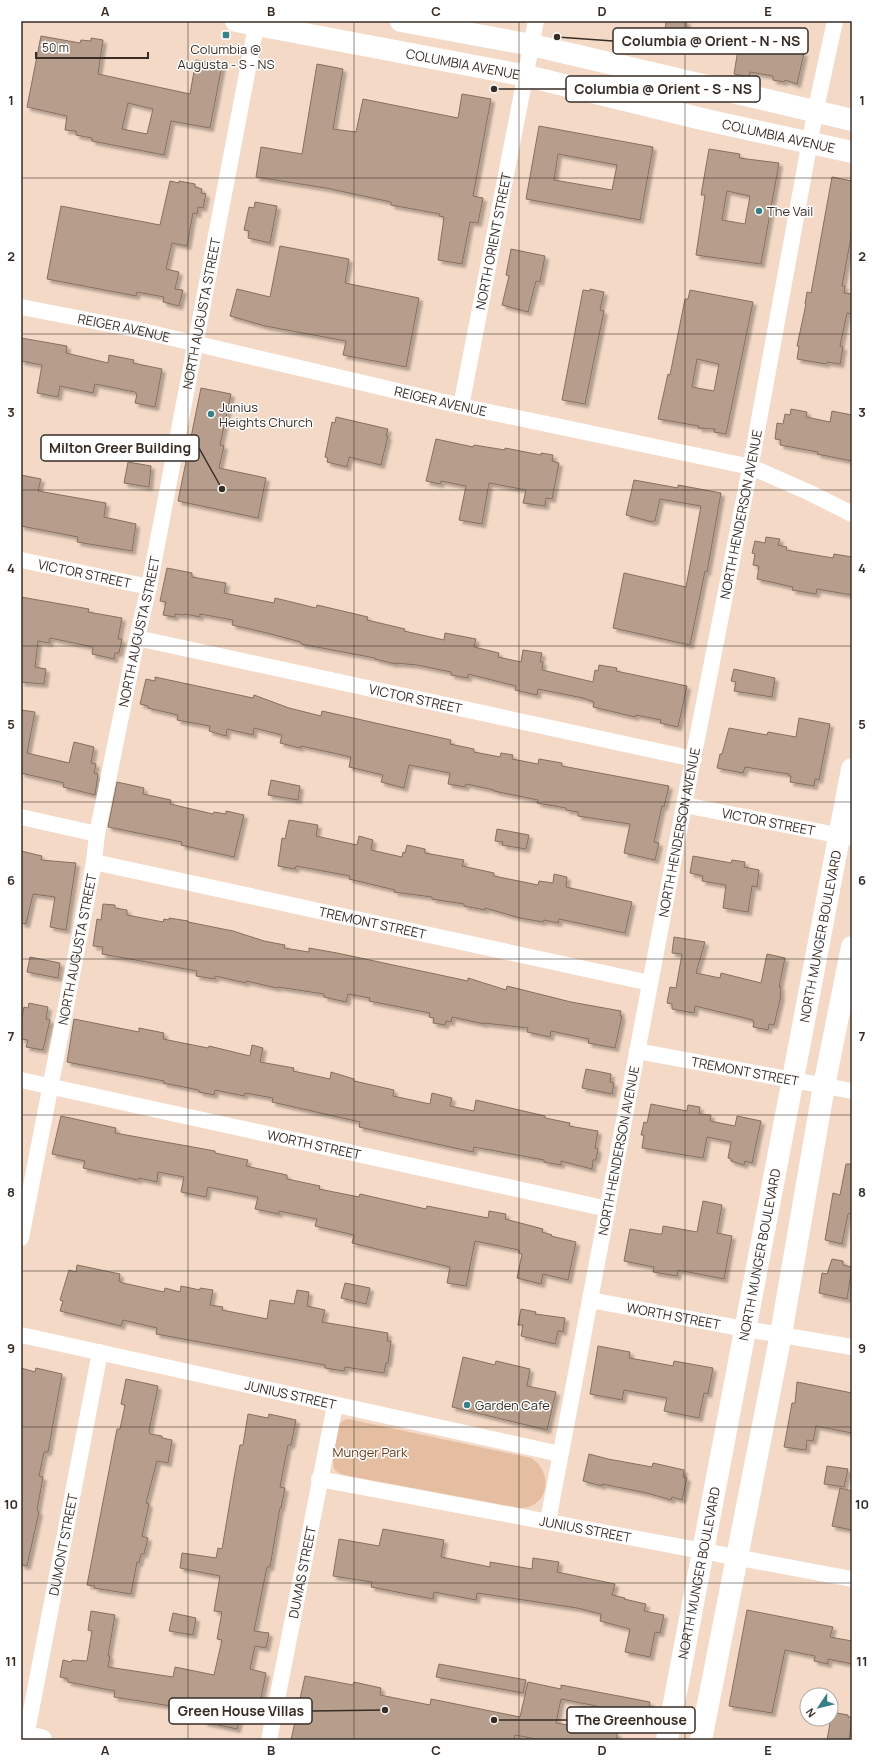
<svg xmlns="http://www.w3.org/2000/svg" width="873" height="1761" font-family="Manrope,sans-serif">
<defs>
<filter id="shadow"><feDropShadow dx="3.5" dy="3.5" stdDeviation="1" flood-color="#0004"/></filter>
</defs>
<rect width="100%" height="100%" fill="#f3d9c6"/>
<path fill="#e5bea1" d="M348,1419L531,1458C554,1472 549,1508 520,1508L365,1479C356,1477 341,1476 335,1470C330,1464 336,1430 340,1424C342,1421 345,1420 348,1419Z"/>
<path fill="#b79e8c" stroke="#866f5d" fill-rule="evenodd" filter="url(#shadow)" d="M666,21H687L685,37L665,32Z
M41,36L80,43L81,40L91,41V38L103,40L98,74L190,94L196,60L222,65L210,128L171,121L164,155L92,141V138L76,135V131L65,130L67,116L27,107ZM128,103L153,109L147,134L122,129Z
M740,37L766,41L765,45L804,53L797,84L785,80L784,82L773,80V76L750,72L749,77L734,74Z
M317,64L343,69L333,129L356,132L363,99L458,118L462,94L491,99L473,196L483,198L478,223L470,222L462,264L438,260L444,217L439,216L440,214L391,205V202L326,188L256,177L261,147L302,154Z
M539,126L653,147L640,220L526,199ZM558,154L617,165L612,190L554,180Z
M709,149L740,154L739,158L779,163L761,264L696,255L705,195H701ZM727,191L750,196L745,224L722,220Z
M832,177L852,181V232L842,286H845L844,293L852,294V314L847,313L840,346L843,347L840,364L827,362L826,364L797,359L799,346H797L806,304H805L807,292L811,293Z
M170,181L179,183V181L195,184V187L202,189L201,193L206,194L203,208L198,207L197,214L193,213L187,246L172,243L166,269L179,272L175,289L183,290L179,306L163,302L164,297L137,292L136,296L47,279L61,206L160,225Z
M255,202L277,206L270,243L248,238L249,231L244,230L249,207L254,208Z
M280,246L349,259L345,283L419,298L406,367L343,355L346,341L265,326L230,316L237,289L270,297Z
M511,249L545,256L540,282L536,281L528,312L502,305L509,276L506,275Z
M590,289L604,292L600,310L604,311L585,404L562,400L583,290L590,291Z
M690,290L753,302L726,434L714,432L715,429L698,428L699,426L658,419L668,374L670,375L685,299H688ZM697,359L719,364L714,391L692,387Z
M21,338L67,346L66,353L108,363L109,355L134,360L133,363L162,369L155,407L135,403L137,394L135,392L95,384L93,393L60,386L58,397L37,393L42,365L21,361Z
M201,388L231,394L220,445L224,446L219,468L266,478L258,518L178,501Z
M791,409L807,412L806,417L830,422L832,411L852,415V461L817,454L818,452L780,445L781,440L775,439L777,423L783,424L785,414L790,415Z
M336,417L388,429L386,436H388L381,465L349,457L347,467L327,462L328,458L325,457L332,422L335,423Z
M436,439L473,447L474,445L505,450V448L541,455V453L553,455L552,461L559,463L552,499L546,498L545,506L523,503L526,490L489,483L482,524L459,520L466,486L441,481L440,484L426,481Z
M128,462L151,466L149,487L124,483Z
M21,475L41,479L38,491L106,503L104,517L136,524L132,551L77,542L78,537L21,526Z
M634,480L678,488V485L721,493L707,572L705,571L690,645L613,628L624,573L686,587L701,506L660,499L655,521H652V522L626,515Z
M766,537L780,539L778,545L787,547L786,550L833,558L834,554L852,557V595L817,589L816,594L792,590L793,587L757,579L759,566L753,565L755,554L752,553L755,541L765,543Z
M167,568L192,573V577L226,583L224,593L274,603L275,598L316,608L317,605L368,617L367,620L405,629L404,631L444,640L445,633L476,639L474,647L499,653L498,657L521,662L523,650L542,653L540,662H543L542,670L593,682L595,670L598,671L599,665L617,668L616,671L687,686L678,727L660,723L661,720L636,715L635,717L593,707L594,702L583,698L538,689L537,695L515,690L516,686L468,674V678L451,675V672L417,665L395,663V664L375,659V658L301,644V642L267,633L232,625L233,620L200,614V617L185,614L184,615L175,614V617L163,615L166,602L160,601Z
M21,597L89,609L88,612L122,618L118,639H122L119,653H115L114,659L92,654L93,647L50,638L49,643L38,641L35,667L46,669L44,684L21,682Z
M734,669L775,678L772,697L734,691L736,682L731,681Z
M155,677L253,698L254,695L289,708L321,716L322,711L451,740L450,744L474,749V752L500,757L501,753L513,755L512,759L538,764L539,759L562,763V766L669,786L664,807L662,806L654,842L659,843L655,860L624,853L630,824L578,816V812L566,810V808L537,803L538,800L494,791V790L466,784L465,787L448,784L450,773L409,765L404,788L381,782L383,775L349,767L351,757L301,746L300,748L280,743L282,735L254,728L253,735L227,729L226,736L209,731L210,726L177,720L178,715L148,708V706L140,704L146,679L155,681Z
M21,710L35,712L27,753L69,763L74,742L94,747L91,763L96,764L94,773L98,774L95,795L63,787L64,783L21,773Z
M799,718L830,724L819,780L815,779L814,786L790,782L791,776H789V774L745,767L743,773L717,768L720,754H722L729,728L767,735L768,732L796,737Z
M271,780L300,786L298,800L268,795Z
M117,782L144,788L143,794L171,800L170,804L213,814L214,812L226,814V811L244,815L234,857L181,845L182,842L108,827Z
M289,820L318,825L316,836L357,845L359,836L373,840L371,850L402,857L403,852L405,853L407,845L425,849V853L464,860L462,866L494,873V876L538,885L539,881L553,883L554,874L567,877L566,887L632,902L625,933L559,919L558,923L544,920L543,922L520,918L485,908V910L464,906V904L432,899V897L394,892L395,890L349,879L350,876L296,866L295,869L278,866L282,838L285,839Z
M497,829L529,835L526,849L502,845L503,842L495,841Z
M21,851L42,856L41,860L76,863L66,930L50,927L55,897L33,894L26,924L21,923Z
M693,856L731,863L732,860L745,862L744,867L759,870L757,887L752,886L748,912L723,908L726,885L702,881L703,876L690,873Z
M103,904L115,905V908L127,910V915L163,922L164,919L169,920V918L188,921V922L233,931L264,941L285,945L284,948L309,952V948L337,953L468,981V978L506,990L507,986L571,1002L621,1011L620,1016H622L615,1048L588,1043L589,1039L551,1031L550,1037L527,1032L528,1028L484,1023V1024L452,1017L451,1022L446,1021L445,1025L433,1023L434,1018L429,1017L430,1013L369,1001L370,998L348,994L346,1002L324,997V994L278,987L277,988L246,981V983L215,976V979L196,976L197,971L102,954L103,947L93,946L97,919L101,920Z
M674,937L705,942L696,973L720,978L721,973L761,983L767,954L785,958L779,987H781L780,996H781L774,1025L769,1024L768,1030L753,1027L754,1021L749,1019L695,1006L694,1013L672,1009V1004L667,1003L670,987L676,988L682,954L672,953Z
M30,957L60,963L58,978L27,972Z
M29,1003L48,1007L46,1019L50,1020L43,1050L26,1047L28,1040L21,1039V1022L24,1007L28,1008Z
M74,1019L139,1032V1028L164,1033L163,1039L208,1048L209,1046L250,1056L252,1045L263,1048L260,1062L294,1068L293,1071L330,1079L331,1072L354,1079V1081L394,1090L393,1096L430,1104L432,1093L452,1098L450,1106L474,1111L476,1100L545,1116V1118L570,1123L569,1126L598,1131L595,1148L598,1149L596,1160H593L592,1169L561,1161V1165L544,1162V1160L474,1147L473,1152L359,1127L360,1122L272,1102L273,1098L245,1093L244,1096L215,1090L214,1095L199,1092V1090L163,1083L164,1081L67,1062Z
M586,1069L611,1074L610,1082L614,1083L612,1094L582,1088Z
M651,1104L687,1111L688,1105L700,1107L699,1114L711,1115L710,1121L735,1126L737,1116L761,1121L752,1163L745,1161L744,1165L731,1161V1159L728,1158L731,1142L707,1137L703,1158L642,1148L644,1135H641L644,1122L647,1123Z
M61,1116L116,1128L115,1133L215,1151V1153L248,1160L246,1166L287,1175V1179L320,1186L319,1189L359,1197L360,1194L426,1209L427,1206L488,1218L489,1211L506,1214L505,1219L543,1229L542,1232L552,1235L551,1236L576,1242L568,1280L543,1274L541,1284L517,1278L522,1254L519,1253V1250L475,1241L466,1286L447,1283L450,1267L352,1243L354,1235L315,1226L317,1219L279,1211V1214L255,1209L258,1197L208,1187L206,1197L181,1192L184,1177L158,1172L157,1182L139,1178L138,1180L83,1168L85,1161L52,1154Z
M846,1164H852V1213L848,1214L842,1244L825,1240L833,1193L840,1195Z
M703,1201L722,1205L717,1233L732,1236L724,1279L678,1270L677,1276L653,1272L654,1267L624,1261L630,1229L659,1234H662L663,1226L697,1232Z
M832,1259L843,1261V1265L852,1267L847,1299L819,1293L822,1273L827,1274Z
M77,1265L120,1274L119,1281L123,1283L164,1292L165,1288L180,1292L181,1286L200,1290V1288L213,1290L210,1305L223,1307L222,1310L267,1319L270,1300L294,1304L297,1290L309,1292L307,1306L325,1310L322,1322L388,1333L387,1341H391L388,1363H386L384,1373L345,1367L344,1371L325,1368V1365L156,1334L157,1328L123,1320L121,1326L60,1311L63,1301L60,1300L69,1270L76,1272Z
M345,1283L370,1288L366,1304L341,1298Z
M521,1309L536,1312L535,1314L565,1318L563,1332L558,1331L555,1344L521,1336L523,1325H518Z
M598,1346L630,1352L629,1358L652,1362L673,1366L674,1361L713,1368L708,1394L704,1393L699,1418L664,1411L667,1398L624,1390L622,1400L590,1394Z
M463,1357L495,1365L496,1361L530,1369L527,1386L556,1392L547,1430L452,1407Z
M21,1368L35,1372L36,1368L62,1374L48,1452H44L39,1476L43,1477L37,1510L39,1512L27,1566L21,1565Z
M126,1379L158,1386L149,1431L150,1434L162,1436V1438L172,1440L168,1463L157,1461L146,1503L149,1504L142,1536L148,1538L144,1554H141L139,1563L137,1562L131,1594L94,1588L95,1586L87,1585L117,1429H120L125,1405L121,1404Z
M797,1382L852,1393V1433L816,1426L813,1441L807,1440L806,1450L784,1447L792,1403H795Z
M248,1414L268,1418L269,1414L296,1420L291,1445H288L280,1487L285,1488L281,1508H280L270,1567H267L254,1631L269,1633L266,1648L255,1646L250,1669L266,1673L259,1709L251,1707L250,1714L241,1712L237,1729L204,1722L205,1717L170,1710L171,1706L114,1697L115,1691L68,1682V1679L60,1677L63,1660L71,1662L72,1660L87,1661L92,1631L88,1630L91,1611L115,1615L108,1656H110L108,1667L173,1677L175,1667L214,1675L222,1640L217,1639L222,1612L214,1611L220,1576L180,1568L182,1553L216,1558L218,1548L222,1549L235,1472L240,1445H243Z
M589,1454L608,1459L652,1467L653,1463L684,1470L683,1477L687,1478L682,1500L672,1497L671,1500L647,1493L602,1484V1486L583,1481Z
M827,1466L848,1469L844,1487L824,1484Z
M840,1488L852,1491V1530L832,1526Z
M383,1529L444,1540L441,1557L490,1567V1562L532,1569L533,1558L559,1562L557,1572L615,1584L612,1595L625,1598L624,1599L646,1604L644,1611L664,1615L660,1633L655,1632L650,1657L625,1652L630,1629L600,1621L601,1614L577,1608L477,1593L476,1600L434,1592L433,1599L371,1587L372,1582L333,1576L339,1539L379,1546Z
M747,1610L833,1627L830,1637L852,1641V1664L828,1659V1664L814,1661L815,1656L785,1650L772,1713L729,1706Z
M173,1613L196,1618L193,1635L169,1631Z
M439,1664L526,1680L523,1693L436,1677Z
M305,1676L353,1685L354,1682L381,1688L380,1695L430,1705L431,1699L520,1717L528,1682L561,1689V1685L650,1702L647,1716L561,1699L556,1723L617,1733V1740H541L515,1735L514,1740H291Z
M832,1712L848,1715V1717H852L849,1740H827Z"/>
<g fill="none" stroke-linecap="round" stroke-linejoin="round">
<g stroke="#fff" stroke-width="16">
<path id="s1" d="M21,307L134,329L461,406L751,467L808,492L852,514"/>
<path id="s2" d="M461,406L536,21"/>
<path id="s3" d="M21,560L149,587"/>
<path id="s4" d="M137,638L694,759"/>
<path id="s5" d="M684,805L852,838"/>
<path d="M21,817L97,834"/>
<path id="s6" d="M94,862L650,983"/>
<path id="s7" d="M637,1051L852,1091"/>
<path id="s8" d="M21,1080L608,1209"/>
<path id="s9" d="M21,1238L94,862L97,834L137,638L149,587L257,21"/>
<path id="s10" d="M590,1300L734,1327L852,1347"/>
<path id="s11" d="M21,1335L560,1454"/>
<path id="s12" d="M319,1479L852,1579"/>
<path id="s13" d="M548,1521L684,805L753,453L815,113L835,21"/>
<path id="s14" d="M26,1737L100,1352"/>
<path id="s15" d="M269,1740L335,1405"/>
</g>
<g stroke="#fff" stroke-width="22">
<path id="s16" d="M236,21L527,76L702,119L852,152"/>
<path d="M401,21L532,45L852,120"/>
<path d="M21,1736L41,1740"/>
<path id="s17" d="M667,1740L852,769"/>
<path d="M701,1740L781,1334L824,1086L852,947"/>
</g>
</g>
<path fill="none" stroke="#372d26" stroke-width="1" stroke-opacity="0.55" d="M188,21V1740M354,21V1740M519,21V1740M685,21V1740M21,178H852M21,334H852M21,490H852M21,646H852M21,802H852M21,959H852M21,1115H852M21,1271H852M21,1427H852M21,1583H852"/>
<g fill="#388088" stroke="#fff" stroke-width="1.5">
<rect x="222" y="31" width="8" height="8" rx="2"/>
<circle cx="759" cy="211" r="4"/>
<circle cx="211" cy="414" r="4"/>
<circle cx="467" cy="1405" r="4"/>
</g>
<g text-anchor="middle" stroke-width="3" stroke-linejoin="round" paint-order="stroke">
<g font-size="13" fill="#372d26" stroke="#fff" text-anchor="start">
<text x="226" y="54" text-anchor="middle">Columbia @<tspan x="226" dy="15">Augusta - S - NS</tspan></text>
<text x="767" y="216">The Vail</text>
<text x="219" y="412">Junius<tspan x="219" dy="15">Heights Church</tspan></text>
<text x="475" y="1410">Garden Cafe</text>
</g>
<g font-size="13" fill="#372d26" stroke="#fff">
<text dy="5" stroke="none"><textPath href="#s16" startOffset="231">COLUMBIA AVENUE</textPath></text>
<text dy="5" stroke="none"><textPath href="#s16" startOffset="555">COLUMBIA AVENUE</textPath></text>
<text dy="5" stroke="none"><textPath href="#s2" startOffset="168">NORTH ORIENT STREET</textPath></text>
<text dy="5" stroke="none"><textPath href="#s9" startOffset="942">NORTH AUGUSTA STREET</textPath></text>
<text dy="5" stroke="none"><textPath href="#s1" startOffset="105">REIGER AVENUE</textPath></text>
<text dy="5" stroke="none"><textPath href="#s1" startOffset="430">REIGER AVENUE</textPath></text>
<text dy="5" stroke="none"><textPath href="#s13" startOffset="1025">NORTH HENDERSON AVENUE</textPath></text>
<text dy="5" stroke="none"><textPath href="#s3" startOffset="65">VICTOR STREET</textPath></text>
<text dy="5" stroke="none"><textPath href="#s9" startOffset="618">NORTH AUGUSTA STREET</textPath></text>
<text dy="5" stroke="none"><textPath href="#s4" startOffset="285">VICTOR STREET</textPath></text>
<text dy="5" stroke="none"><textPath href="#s5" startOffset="86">VICTOR STREET</textPath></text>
<text dy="5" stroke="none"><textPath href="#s13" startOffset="701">NORTH HENDERSON AVENUE</textPath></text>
<text dy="5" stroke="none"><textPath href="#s6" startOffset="285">TREMONT STREET</textPath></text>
<text dy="5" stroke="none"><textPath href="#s17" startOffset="818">NORTH MUNGER BOULEVARD</textPath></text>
<text dy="5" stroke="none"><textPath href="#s9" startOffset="294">NORTH AUGUSTA STREET</textPath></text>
<text dy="5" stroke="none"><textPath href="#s7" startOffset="110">TREMONT STREET</textPath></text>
<text dy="5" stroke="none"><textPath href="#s8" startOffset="300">WORTH STREET</textPath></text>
<text dy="5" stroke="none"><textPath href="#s13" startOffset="377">NORTH HENDERSON AVENUE</textPath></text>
<text dy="5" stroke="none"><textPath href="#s17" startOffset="494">NORTH MUNGER BOULEVARD</textPath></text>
<text dy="5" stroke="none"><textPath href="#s10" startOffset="85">WORTH STREET</textPath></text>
<text dy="5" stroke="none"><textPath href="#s11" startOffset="276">JUNIUS STREET</textPath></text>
<text dy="5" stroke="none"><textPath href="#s12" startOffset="271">JUNIUS STREET</textPath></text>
<text dy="5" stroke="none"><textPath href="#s14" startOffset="196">DUMONT STREET</textPath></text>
<text dy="5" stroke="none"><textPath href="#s15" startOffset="171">DUMAS STREET</textPath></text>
<text dy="5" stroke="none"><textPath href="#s17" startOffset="170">NORTH MUNGER BOULEVARD</textPath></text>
</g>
<g font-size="13" fill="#643a15" stroke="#fff">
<text x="370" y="1457">Munger Park</text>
</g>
</g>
<path fill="none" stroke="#372d26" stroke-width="1.5" d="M557 37L613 41M494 89L566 89M222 489L199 448M385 1710L312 1711M494 1720L567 1720"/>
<g fill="#372d26" stroke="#fff" stroke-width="1.5">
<circle cx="557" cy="37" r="4"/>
<circle cx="494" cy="89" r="4"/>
<circle cx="222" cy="489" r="4"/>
<circle cx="385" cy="1710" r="4"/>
<circle cx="494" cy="1720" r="4"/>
</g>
<g fill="#fff" stroke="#372d26" stroke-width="1.5">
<rect x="613" y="28" width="195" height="26" rx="4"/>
<rect x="566" y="76" width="194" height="26" rx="4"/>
<rect x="41" y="435" width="158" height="26" rx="4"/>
<rect x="169" y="1698" width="143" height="26" rx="4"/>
<rect x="567" y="1707" width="128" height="26" rx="4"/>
</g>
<g font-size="14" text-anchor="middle" font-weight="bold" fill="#372d26">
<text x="711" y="46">Columbia @ Orient - N - NS</text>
<text x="663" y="94">Columbia @ Orient - S - NS</text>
<text x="120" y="453">Milton Greer Building</text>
<text x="241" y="1716">Green House Villas</text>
<text x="631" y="1725">The Greenhouse</text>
</g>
<rect width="873" height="1761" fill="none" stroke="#ffffff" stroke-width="44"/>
<g transform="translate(819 1707) rotate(235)"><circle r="19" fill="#ffffff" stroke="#afaba8"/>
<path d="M0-3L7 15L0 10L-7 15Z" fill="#388088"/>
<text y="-6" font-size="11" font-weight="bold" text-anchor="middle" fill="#372d26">N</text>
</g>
<path d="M36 52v6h112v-6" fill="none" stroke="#372d26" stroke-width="2"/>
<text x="42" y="52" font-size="12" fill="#372d26" stroke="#ffffff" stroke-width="3" paint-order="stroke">50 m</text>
<rect x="22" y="22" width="829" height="1717" fill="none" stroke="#372d26" stroke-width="1.5"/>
<g font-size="13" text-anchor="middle" font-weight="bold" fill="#372d26">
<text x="105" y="16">A</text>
<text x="271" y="16">B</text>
<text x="436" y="16">C</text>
<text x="602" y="16">D</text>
<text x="768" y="16">E</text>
<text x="11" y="105">1</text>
<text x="862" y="105">1</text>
<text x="11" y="261">2</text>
<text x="862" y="261">2</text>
<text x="11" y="417">3</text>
<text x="862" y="417">3</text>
<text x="11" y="573">4</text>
<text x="862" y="573">4</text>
<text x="11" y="729">5</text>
<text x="862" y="729">5</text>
<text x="11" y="885">6</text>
<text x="862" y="885">6</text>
<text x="11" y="1041">7</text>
<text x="862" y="1041">7</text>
<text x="11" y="1197">8</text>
<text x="862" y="1197">8</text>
<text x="11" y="1353">9</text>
<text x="862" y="1353">9</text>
<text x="11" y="1509">10</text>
<text x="862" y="1509">10</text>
<text x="11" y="1666">11</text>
<text x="862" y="1666">11</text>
<text x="105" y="1755">A</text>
<text x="271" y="1755">B</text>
<text x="436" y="1755">C</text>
<text x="602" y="1755">D</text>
<text x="768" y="1755">E</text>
</g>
</svg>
